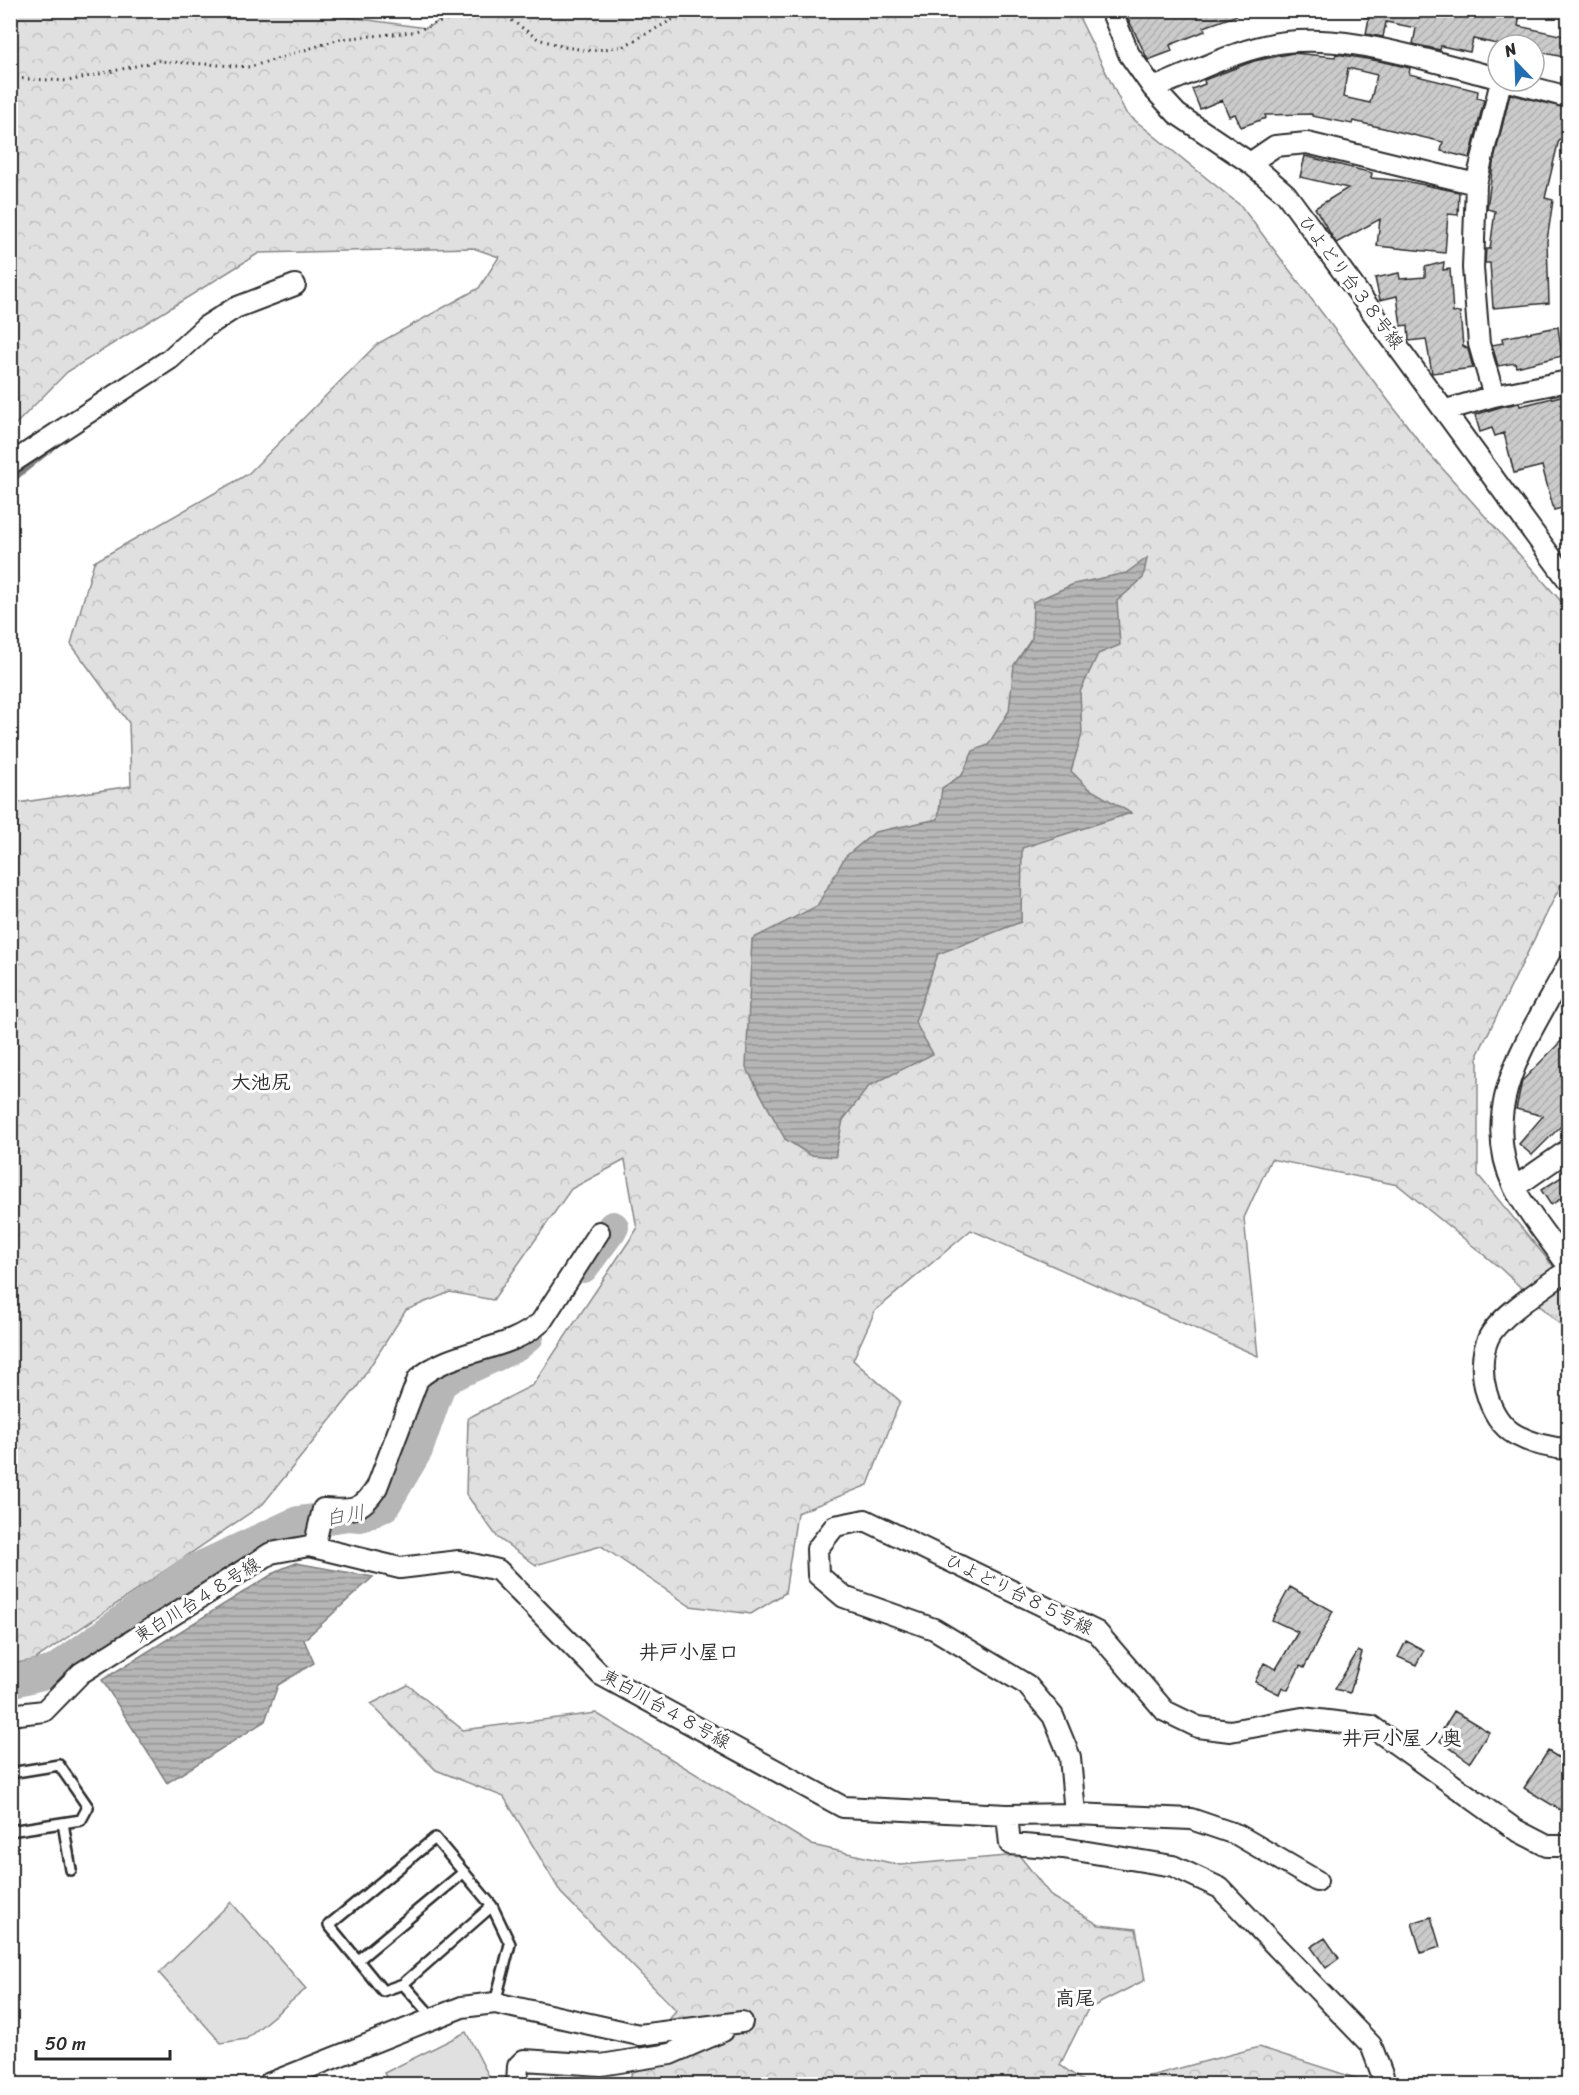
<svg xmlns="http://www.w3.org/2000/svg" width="1579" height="2095" font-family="Sriracha,'Klee One',sans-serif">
<defs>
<pattern id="forest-crowns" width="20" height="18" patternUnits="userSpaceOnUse" patternTransform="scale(1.5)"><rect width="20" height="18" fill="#e0e0e0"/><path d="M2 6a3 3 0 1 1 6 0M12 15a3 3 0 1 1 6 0" fill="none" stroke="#c0c0c0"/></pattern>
<pattern id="water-rules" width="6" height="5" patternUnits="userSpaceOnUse" patternTransform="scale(1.5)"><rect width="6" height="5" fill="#b6b6b6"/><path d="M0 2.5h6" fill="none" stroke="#949494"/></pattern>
<pattern id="building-hatch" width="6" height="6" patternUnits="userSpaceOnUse" patternTransform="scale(1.5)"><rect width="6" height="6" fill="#cbcbcb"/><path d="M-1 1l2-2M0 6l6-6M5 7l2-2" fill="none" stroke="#aeaeae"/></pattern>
</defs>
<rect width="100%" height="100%" fill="#fff"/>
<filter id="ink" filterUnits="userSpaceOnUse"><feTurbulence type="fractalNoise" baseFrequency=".0167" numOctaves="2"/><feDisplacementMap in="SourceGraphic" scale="12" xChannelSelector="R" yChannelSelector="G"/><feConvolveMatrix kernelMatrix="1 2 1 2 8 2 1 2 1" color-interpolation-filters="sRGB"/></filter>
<g filter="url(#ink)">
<path fill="#e0e0e0" stroke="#868686" stroke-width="1.5" d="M231,1902L306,1989L246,2039L221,2043L159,1973Z
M466,2032L493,2084H390L384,2073Z"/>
<path fill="url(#forest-crowns)" stroke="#868686" stroke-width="1.5" d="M297,10L426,28L460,10L1076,11L1126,113L1241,206L1425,449L1568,609V870L1478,1054V1175L1568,1284V1332L1500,1268L1398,1185L1271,1159L1244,1218L1258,1356L971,1230L875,1311L853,1360L900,1401L868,1485L797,1513L785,1593L751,1614L690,1606L601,1546L536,1565L498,1538L466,1494L468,1418L533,1385L637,1229L625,1160L571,1189L493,1300L450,1292L406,1310L357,1387L263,1504L34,1660L11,1664V804L131,786L129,723L71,644L94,562L248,474L377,344L479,288L499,257L473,248L259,253L67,372L11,429V11Z
M408,1685L463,1730L596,1713L812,1845L900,1865L1019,1855L1052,1897L1099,1925L1136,1929L1145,1980L1088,2009L1060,2065L1087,2084H625L676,2010L561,1893L504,1797L436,1770L371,1704Z
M1259,2047L1374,2084H1104L1154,2075Z"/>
<path fill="url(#water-rules)" stroke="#7e7e7e" stroke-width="1.5" d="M1147,558L1143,578L1117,601L1120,645L1098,654L1080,692L1082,734L1071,771L1088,788L1131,813L1022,848L1021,922L938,954L915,1022L933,1054L869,1086L843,1120L835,1157L810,1155L785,1139L746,1067L752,939L817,906L845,857L875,832L938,819L942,788L962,775L973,751L988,745L1009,711L1014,665L1032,638L1033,602L1074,584L1126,573Z
M296,1563L373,1577L304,1640L314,1663L278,1685L265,1721L167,1783L102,1680L279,1570Z"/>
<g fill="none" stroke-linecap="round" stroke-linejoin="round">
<path stroke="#7e7e7e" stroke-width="5" d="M10,482L56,445"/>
<path stroke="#b6b6b6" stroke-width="32" d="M583,1267L613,1227
M10,1682L54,1671L190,1572L298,1522L350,1515L360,1516L384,1506L417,1450L440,1384L451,1376L516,1346L528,1336"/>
</g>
<path fill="url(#building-hatch)" stroke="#2b2b2b" stroke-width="1.5" fill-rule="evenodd" d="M1124,10H1246V12L1204,27L1205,31L1170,45L1172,51L1148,60Z
M1365,10H1464L1504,18L1505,10H1521L1518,26L1569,37V58L1534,51V45H1502L1473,39L1470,52L1441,46L1440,50L1413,44L1416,28L1386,22L1383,37L1366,34L1369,18L1364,17Z
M1293,53L1335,57L1336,54L1379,61L1410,68L1409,74L1478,91L1477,98L1484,100L1470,158L1441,151L1443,142L1353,121L1352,124L1312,116V114L1265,115L1266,118L1241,127L1235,114L1229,116L1222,100L1200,109L1192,89L1205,84L1204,80L1254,61ZM1348,68L1377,75L1370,103L1343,97Z
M1510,94L1569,109V126L1565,140L1559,139L1545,198L1553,200L1547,241L1549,303L1493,308L1490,263H1485L1486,249H1490L1495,211L1487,209L1493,164Z
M1305,156L1372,173L1371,178L1405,181L1459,192L1458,215L1448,214L1445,253L1377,246L1380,219L1336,243L1315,208L1348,188L1300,177Z
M1444,262L1443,270L1450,269L1453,313L1460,312L1463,346L1468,349L1473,368L1432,373L1426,339L1409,341L1408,325L1401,326L1397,296L1380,300L1375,278L1399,273L1400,279L1425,277V267Z
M1558,327L1562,356L1516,367L1515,363L1498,366L1492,345L1503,343L1502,338Z
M1569,394V506L1554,510L1542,466L1514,473L1504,433L1495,436L1492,428L1480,432L1475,415L1500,407L1519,403L1520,406Z
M1569,1033V1118L1532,1155L1519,1144L1543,1116L1516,1109L1522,1081Z
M1563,1176L1569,1185V1193L1551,1205L1541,1190Z
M1290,1587L1333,1611L1304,1668L1300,1666L1288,1690L1282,1687L1279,1694L1255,1682L1264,1663L1276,1669L1298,1632L1272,1620Z
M1406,1641L1424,1650L1416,1665L1398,1657Z
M1358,1651L1362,1653L1350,1693L1335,1689Z
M1454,1711L1489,1732L1470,1762L1440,1741L1446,1731L1443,1729Z
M1548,1751L1569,1764V1798L1562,1811L1524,1788Z
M1431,1917L1440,1947L1421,1953L1412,1923Z
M1325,1938L1339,1958L1326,1968L1311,1947Z"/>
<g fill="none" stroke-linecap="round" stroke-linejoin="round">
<g stroke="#2b2b2b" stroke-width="14">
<path id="service" d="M10,1773L59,1765L88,1807L81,1820L10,1831
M63,1823L71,1870
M492,1906L403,1984L383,1991L329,1925L435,1838L492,1906L510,1944L495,2003
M358,1960L464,1872
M403,1984L433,2018"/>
</g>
<g stroke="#2b2b2b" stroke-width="24">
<path id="minor" d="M1111,10L1129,54L1153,88L1177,114L1250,163L1286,194L1568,580
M1508,81L1568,97
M1153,88C1188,75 1228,54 1264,46C1336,28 1427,61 1498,78
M1250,163L1275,146L1307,143L1476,184
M1494,396L1479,344L1473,268L1476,184L1501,81
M1446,410L1494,396L1568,381
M10,464L170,359L205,327L235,308L295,285
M1568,965C1531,1035 1476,1105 1514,1187C1527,1213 1552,1242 1568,1266
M1515,1187L1568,1150
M1568,1270C1548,1285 1498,1316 1488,1339C1475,1368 1487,1419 1516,1435C1533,1444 1549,1448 1568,1449
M314,1547L323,1509C350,1511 362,1512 377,1487L418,1379C452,1348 507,1353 541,1322L599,1232
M10,1715L44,1711L81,1673L271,1553L309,1546L400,1568L459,1561L498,1570L601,1675L843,1807L1007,1815L1075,1814L1191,1819L1238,1835L1317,1881
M1075,1814L1070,1757L1053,1716L1027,1685L934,1629L844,1597L818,1575L817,1549L835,1526L865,1520L1097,1632L1165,1711L1198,1727L1230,1731L1302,1718L1371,1726L1516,1830L1547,1846H1568
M1007,1815L1010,1844L1063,1848L1173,1866L1220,1888L1371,2045L1383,2077L1381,2084
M268,2084L462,2007L495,2003L639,2035L742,2022
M517,2084L518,2066L524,2060L601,2065L670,2054L723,2031"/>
</g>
<path stroke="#2b2b2b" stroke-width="3" stroke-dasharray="1.5 4.5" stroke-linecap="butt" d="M497,10L538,39L565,47L591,51L624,46L690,10
M10,78L68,81L158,61L250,67L340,39L413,32L474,10"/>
<use href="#service" stroke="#fff" stroke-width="9"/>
<use href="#minor" stroke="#fff" stroke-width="20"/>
</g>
</g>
<g text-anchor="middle" stroke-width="6" stroke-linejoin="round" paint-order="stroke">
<g font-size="18" fill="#2b2b2b" stroke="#fff">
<text transform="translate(1351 282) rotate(53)" y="6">ひよどり台３８号線</text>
<text transform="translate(1019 1594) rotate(26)" y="6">ひよどり台８５号線</text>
<text transform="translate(197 1600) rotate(-32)" y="6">東白川台４８号線</text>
<text transform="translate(666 1709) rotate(29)" y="6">東白川台４８号線</text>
</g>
<g font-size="20" font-weight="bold" fill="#2b2b2b" stroke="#fff">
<text x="261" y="1089">大池尻</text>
<text x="689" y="1659">井戸小屋口</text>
<text x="1402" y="1745">井戸小屋ノ奥</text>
<text x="1075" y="2005">高尾</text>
</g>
<g font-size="20" font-style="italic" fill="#5c5c5c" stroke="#fff">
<text transform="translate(345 1515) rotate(-10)" y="7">白川</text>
</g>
</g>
<rect width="1579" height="2095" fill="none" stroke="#fff" stroke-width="36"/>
<rect x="18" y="18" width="1543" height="2059" fill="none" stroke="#2b2b2b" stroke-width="2" filter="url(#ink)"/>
<g transform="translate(1516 63) rotate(337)"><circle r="28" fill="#ffffff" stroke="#aaaaaa" stroke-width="1.5"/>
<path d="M0-4.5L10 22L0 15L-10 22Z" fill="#1f6fb2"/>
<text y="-9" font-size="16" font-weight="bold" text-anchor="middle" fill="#2b2b2b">N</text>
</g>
<path d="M36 2050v9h134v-9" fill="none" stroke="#2b2b2b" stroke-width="3"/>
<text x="45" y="2050" font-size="18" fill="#2b2b2b" stroke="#ffffff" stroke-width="4.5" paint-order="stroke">50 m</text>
</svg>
